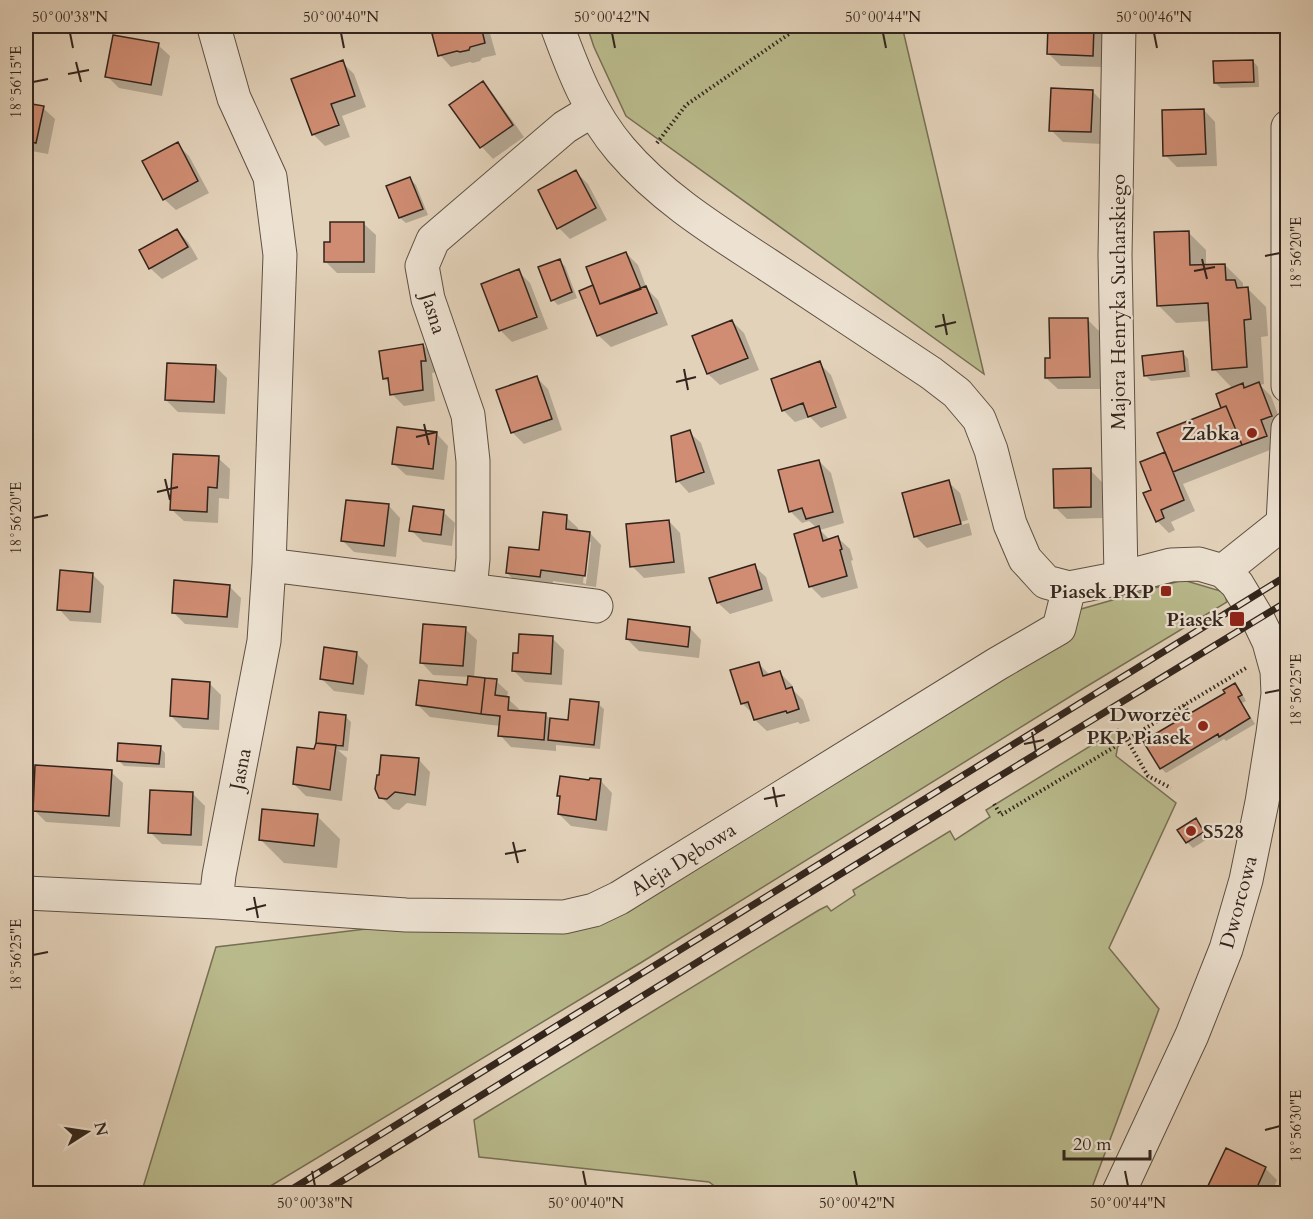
<svg xmlns="http://www.w3.org/2000/svg" width="1313" height="1219" font-family="Cardo,serif">
<rect width="100%" height="100%" fill="#e3d2ba"/>
<filter id="stains"><feTurbulence type="fractalNoise" baseFrequency=".00333" numOctaves="4"/><feColorMatrix values="0 0 0 0 .2 0 0 0 0 .09 0 0 0 0 .02 0 0 0 .5 -.17"/></filter>
<radialGradient id="worn" r=".72"><stop offset=".6" stop-color="#630" stop-opacity="0"/><stop offset="1" stop-color="#630" stop-opacity=".3"/></radialGradient>
<path fill="#b9ba8c" stroke="#766f54" stroke-width="1.5" d="M587,26H902L984,374L626,116L594,47Z
M1183,580L1224,592L1227,602L1084,688L642,962L259,1193L141,1194L216,947L407,924L570,922L1074,611Z
M1118,729L1120,733L1116,756L1176,803L1109,948L1159,1009L1090,1193H724L709,1182L479,1157L474,1120L819,910L827,906L831,911L855,895L853,890L950,831L955,840L990,817L986,810Z"/>
<path fill="#0003" fill-rule="evenodd" d="M437,26H488L496,55L482,58L480,61L473,63L470,62L451,67L440,55L439,34Z
M998,26H1043V29L1001,28Z
M1050,26H1106L1104,67L1061,66L1049,54Z
M1280,26H1288V33Z
M158,45L170,56L162,96L119,88L107,76Z
M1253,61L1258,67L1259,87L1221,88L1215,83Z
M342,62L354,74L366,107L342,116L350,137L325,146L313,134Z
M483,83L494,95L524,137L493,159L482,147L451,105Z
M1092,91L1104,103L1102,144L1063,142L1051,130Z
M26,104L43,108L55,119L48,154L26,150Z
M1204,110L1215,122L1217,166L1177,167L1165,155Z
M177,144L189,156L209,193L176,210L164,199Z
M576,172L588,184L607,220L570,239L559,228Z
M410,179L416,185L428,215L406,223L400,218L388,187Z
M364,224L376,235L375,273H337L325,261L331,244Z
M177,230L188,242L198,259L162,279L150,268Z
M1188,232L1206,250V266L1225,265L1243,283V289H1248L1266,307L1268,336L1261,337L1264,384L1260,385L1271,396L1283,428L1278,447L1183,484L1195,511L1171,522L1175,530L1169,533L1157,521L1153,490L1167,453L1223,409L1233,389L1214,369L1211,321L1176,323L1158,305Z
M626,253L638,265L647,289L658,300L668,325L611,347L599,336L581,291L595,286Z
M559,261L565,266L577,298L558,305L553,300Z
M518,271L530,283L548,329L512,342L501,331L483,285Z
M1087,319L1099,331L1101,389H1058L1046,378L1051,360Z
M732,321L744,333L759,370L720,385L708,374L694,337Z
M423,345L435,357L437,372L432,373L435,401L404,406L392,394L390,384L385,379L381,352Z
M1183,353L1188,359L1190,377L1151,381L1145,375Z
M819,363L831,375L847,418L821,428L810,417L795,422L783,410Z
M215,366L227,378L225,414L178,412L166,400Z
M536,377L548,389L562,430L524,444L512,432Z
M689,432L701,443L715,484L689,493L678,481Z
M437,434L448,446L444,480L406,475L394,464Z
M218,458L230,469L229,499L219,498L218,523L184,521L172,510Z
M819,461L831,473L844,523L820,530L830,540L838,538L850,549L853,560L851,561L858,588L822,598L810,586L817,528L809,521L802,523L790,511Z
M1090,470L1102,482V518L1067,519L1055,507Z
M948,482L960,493L968,520L921,533V536L969,523L972,535L927,548L915,536Z
M389,506L400,518L396,557L354,552L342,540Z
M443,512L455,523L452,546L423,542L411,530Z
M566,517L578,528V532L590,533L601,545L596,587L553,581L552,588L519,585L507,573L540,552ZM588,542H591L586,584L583,583Z
M669,521L680,533L685,573L644,578L632,566Z
M754,566L766,577L773,601L730,614L718,603Z
M92,574L104,586L101,623L70,621L59,609Z
M229,586L241,598L238,628L185,624L173,612Z
M690,628L701,640L699,658L639,651L627,639Z
M465,629L477,640L474,678L496,681L508,692L507,698L520,710V713L546,715L551,720L569,722L598,704L604,709L600,749L556,745V751L511,747L500,735V726L430,717L418,705L468,687L470,677L433,675L422,663Z
M552,638L564,650L562,685L525,682L514,671L519,654Z
M356,653L368,665L364,695L334,691L322,679Z
M758,663L771,676L780,673L792,685L793,690L803,700L810,721L800,724L798,722L767,731L755,720L754,715L742,703Z
M209,683L221,695L219,730L183,728L171,716Z
M1234,685L1240,690L1246,701L1242,703L1255,724L1226,741L1224,739L1166,773L1161,768Z
M346,717L351,722L348,751L338,750L347,758L342,801L306,796L294,784L316,751Z
M160,747L165,753V768L124,766L118,760Z
M419,760L430,772L426,806L407,803L399,810L393,809L381,797Z
M111,772L123,783L120,827L46,822L35,811Z
M601,781L612,793L607,831L571,826L559,814L561,798L559,795L591,782Z
M193,794L205,806L202,846L162,844L150,832Z
M317,816L340,839L337,868L284,863L261,840Z
M1196,820L1201,826L1209,838L1193,848L1187,842L1180,830Z
M1265,1168L1277,1180L1271,1194H1215L1209,1188Z"/>
<path fill="#d08d73" stroke="#32241c" stroke-width="1.5" d="M435,26H481L485,43L470,47L469,50L460,52L457,51L438,56L432,34L437,32Z
M1048,26H1094L1093,56L1047,54Z
M113,35L159,43L151,85L105,77Z
M343,60L355,96L331,104L339,125L312,135L291,79Z
M1253,60L1254,82L1214,83L1213,61Z
M483,81L513,125L480,148L449,105Z
M1051,88L1093,90L1091,132L1049,131Z
M26,103L44,106L36,143L26,141Z
M1204,109L1206,154L1163,156L1162,110Z
M178,142L198,181L163,200L142,161Z
M576,170L596,208L557,229L538,190Z
M410,177L423,209L399,218L386,186Z
M330,222H364V262H324V242H330Z
M177,229L188,247L149,269L139,250Z
M1189,231L1190,265L1225,264L1226,280H1235L1237,288L1248,287L1251,319L1244,320L1247,367L1212,370L1208,303L1157,306L1154,232Z
M626,252L641,289L600,304L586,267Z
M560,259L572,292L551,301L538,267Z
M519,269L537,317L499,331L481,284Z
M593,285L600,304L646,286L657,313L597,336L579,291Z
M1049,318H1088L1090,377L1045,378V358H1050Z
M732,320L748,358L707,374L692,336Z
M423,344L426,361H421L423,390L390,395L388,378L383,379L379,351Z
M1183,351L1185,371L1144,376L1142,356Z
M820,361L836,407L808,417L803,403L782,411L771,379Z
M167,363L216,365L214,402L165,400Z
M537,376L552,419L511,433L496,390Z
M1259,382L1272,416L1261,420L1267,436L1242,445L1226,406L1221,408L1216,394L1243,383L1244,388Z
M1226,406L1242,445L1173,472L1157,433Z
M397,427L437,432L433,469L392,464Z
M690,430L704,472L676,482L671,436Z
M1165,452L1184,500L1161,510L1164,518L1156,522L1143,493L1151,490L1140,462Z
M173,454L219,456L217,488L208,487L207,512L170,510Z
M819,460L833,512L806,519L802,508L789,512L778,470Z
M1091,468V507L1054,508L1053,469Z
M949,480L961,524L914,537L902,493Z
M346,500L389,504L384,546L341,541Z
M413,506L444,510L441,535L409,531Z
M543,512L567,515L566,529L590,532L585,576L541,570L540,577L506,573L509,547L539,550Z
M669,520L674,562L630,567L626,524Z
M819,526L823,541L838,536L842,549L840,550L847,576L809,587L794,534Z
M755,564L762,589L717,603L709,578Z
M60,570L93,573L90,612L57,610Z
M174,580L230,585L227,617L172,613Z
M628,619L690,627L688,647L626,639Z
M423,624L466,627L463,666L420,663Z
M519,634L553,636L551,674L512,671L513,653H518Z
M324,647L357,652L353,684L320,679Z
M759,662L763,676L780,671L786,689L792,687L799,709L787,713L786,711L754,720L748,702L741,704L730,670Z
M468,676L485,678L481,714L416,705L419,680L467,685Z
M485,678L497,679L495,695L509,697L508,710L546,713L544,740L498,736L500,716L481,714Z
M172,679L210,682L208,719L170,716Z
M1235,683L1242,695L1238,697L1250,718L1219,737L1218,734L1160,769L1141,738L1143,737L1145,740L1189,714L1225,693L1223,690Z
M570,699L599,702L594,745L548,740L550,718L568,720Z
M319,712L346,715L343,746L316,743Z
M118,743L161,746L159,764L117,761Z
M316,743L336,745L330,790L293,784L297,747L314,749Z
M381,755L419,758L415,795L395,792L387,799L379,798L375,789L377,775H379Z
M35,765L112,770L109,816L33,811Z
M560,776L589,780L590,778L601,779L596,820L558,814L560,796H557Z
M150,790L193,792L191,835L148,833Z
M262,809L318,814L314,846L259,840Z
M1196,818L1204,832L1186,843L1177,830Z
M1288,1017V1043L1282,1042Z
M1226,1148L1266,1167L1254,1194H1219L1207,1188Z"/>
<g fill="none" stroke-linecap="round" stroke-linejoin="round">
<g stroke="#5e5044" stroke-width="35">
<path id="minor" d="M214,26L215,31L234,98L270,177L280,255L269,565L264,641L219,875L216,902
M1119,26L1115,255L1121,578
M1288,127V386
M1283,523L1288,428
M269,565L470,590L473,559V461L468,415L428,299L422,266L433,240L565,127L593,110
M1223,571L1283,523L1288,521
M470,590L596,606
M26,893L216,902L406,915L564,917L594,910L619,898L997,664L1059,628L1069,588"/>
</g>
<g stroke="#5e5044" stroke-width="35">
<path id="tertiary" d="M557,26C573,70 590,114 621,150C662,198 716,231 768,265C822,301 877,337 931,373L957,393L979,419L991,450L1010,524L1025,559L1046,582L1069,588L1121,578L1171,565L1199,564L1223,571L1237,584L1258,619L1269,642L1277,671L1278,694L1273,733L1262,802L1246,880L1226,949L1192,1035L1118,1194"/>
</g>
<path stroke="#32241c" stroke-width="4" stroke-dasharray="1.5 3" stroke-linecap="butt" d="M657,143L686,105L789,34
M1184,705L1189,714
M1127,740L1148,776L1171,788
M994,804L1001,815L1246,668"/>
<use href="#minor" stroke="#ede2d2" stroke-width="33"/>
<use href="#tertiary" stroke="#ede2d2" stroke-width="33"/>
<g stroke="#32241c" stroke-width="7">
<path id="rail" d="M284,1194L1288,575
M321,1194L990,782L1288,601"/>
</g>
<use href="#rail" stroke="#ede2d2" stroke-width="4.5" stroke-dasharray="14" stroke-linecap="butt"/>
</g>
<path fill="none" stroke="#32241c" stroke-width="2" d="M70,33L73,48M341,33L344,48M612,33L615,48M883,33L886,48M1154,33L1157,48M76,62L81,82M68,74L89,70M33,82L48,79M1265,256L1280,253M1202,259L1207,279M1194,271L1215,267M943,314L947,335M935,327L956,322M684,369L688,390M676,382L696,377M424,424L429,445M416,437L437,432M165,479L170,500M157,492L178,487M33,518L48,515M1265,693L1280,690M1032,732L1036,752M1024,744L1044,740M773,787L777,807M764,799L785,795M513,842L518,863M505,854L526,850M254,897L258,918M246,910L266,905M33,955L48,952M1265,1130L1280,1126M312,1171L315,1186M583,1171L586,1186M854,1171L857,1186M1125,1171L1128,1186"/>
<g fill="#8f2418" stroke="#ede2d2" stroke-width="2">
<circle cx="1252" cy="433" r="6"/>
<rect x="1160" y="585" width="12" height="12" rx="3"/>
<rect x="1229" y="611" width="16" height="16" rx="3"/>
<circle cx="1203" cy="726" r="6"/>
<circle cx="1191" cy="831" r="6"/>
</g>
<g text-anchor="middle" stroke-width="4.5" stroke-linejoin="round" paint-order="stroke">
<g font-size="20" fill="#32241c" stroke="#ede2d2">
<text transform="translate(1118 302) rotate(-90)" y="7">Majora Henryka Sucharskiego</text>
<text transform="translate(434 313) rotate(73)" y="7">Jasna</text>
<text transform="translate(240 769) rotate(-79)" y="7">Jasna</text>
<text transform="translate(683 859) rotate(-32)" y="7">Aleja Dębowa</text>
<text transform="translate(1238 902) rotate(-75)" y="7">Dworcowa</text>
</g>
<g font-size="20" font-weight="bold" fill="#32241c" stroke="#ede2d2" text-anchor="end">
<text x="1240" y="440">Żabka</text>
<text x="1154" y="598">Piasek PKP</text>
<text x="1224" y="626">Piasek</text>
<text x="1191" y="721">Dworzec<tspan x="1191" dy="23">PKP Piasek</tspan></text>
<text x="1203" y="838" text-anchor="start">S528</text>
</g>
</g>
<rect width="1313" height="1219" fill="none" stroke="#e3d2ba" stroke-width="66"/>
<g transform="translate(87 1132) rotate(78)" stroke="#ede2d2" stroke-width="4.5" paint-order="stroke">
<path d="M0-4.5L10 22L0 15L-10 22Z" fill="#32241c"/>
<text y="-9" font-size="16" font-weight="bold" text-anchor="middle" fill="#32241c">N</text>
</g>
<path d="M1064 1150v9h86v-9" fill="none" stroke="#32241c" stroke-width="3"/>
<text x="1073" y="1150" font-size="18" fill="#32241c" stroke="#ede2d2" stroke-width="4.5" paint-order="stroke">20 m</text>
<rect x="33" y="33" width="1247" height="1153" fill="none" stroke="#32241c" stroke-width="2"/>
<g font-size="15" text-anchor="middle" fill="#32241c">
<text x="70" y="22">50°00'38"N</text>
<text x="341" y="22">50°00'40"N</text>
<text x="612" y="22">50°00'42"N</text>
<text x="883" y="22">50°00'44"N</text>
<text x="1154" y="22">50°00'46"N</text>
<text transform="translate(16 82) rotate(-90)" y="5">18°56'15"E</text>
<text transform="translate(1296 253) rotate(-90)" y="5">18°56'20"E</text>
<text transform="translate(16 518) rotate(-90)" y="5">18°56'20"E</text>
<text transform="translate(1296 690) rotate(-90)" y="5">18°56'25"E</text>
<text transform="translate(16 955) rotate(-90)" y="5">18°56'25"E</text>
<text transform="translate(1296 1126) rotate(-90)" y="5">18°56'30"E</text>
<text x="315" y="1208">50°00'38"N</text>
<text x="586" y="1208">50°00'40"N</text>
<text x="857" y="1208">50°00'42"N</text>
<text x="1128" y="1208">50°00'44"N</text>
</g>
<rect width="100%" height="100%" filter="url(#stains)"/>
<rect width="100%" height="100%" fill="url(#worn)"/>
</svg>
